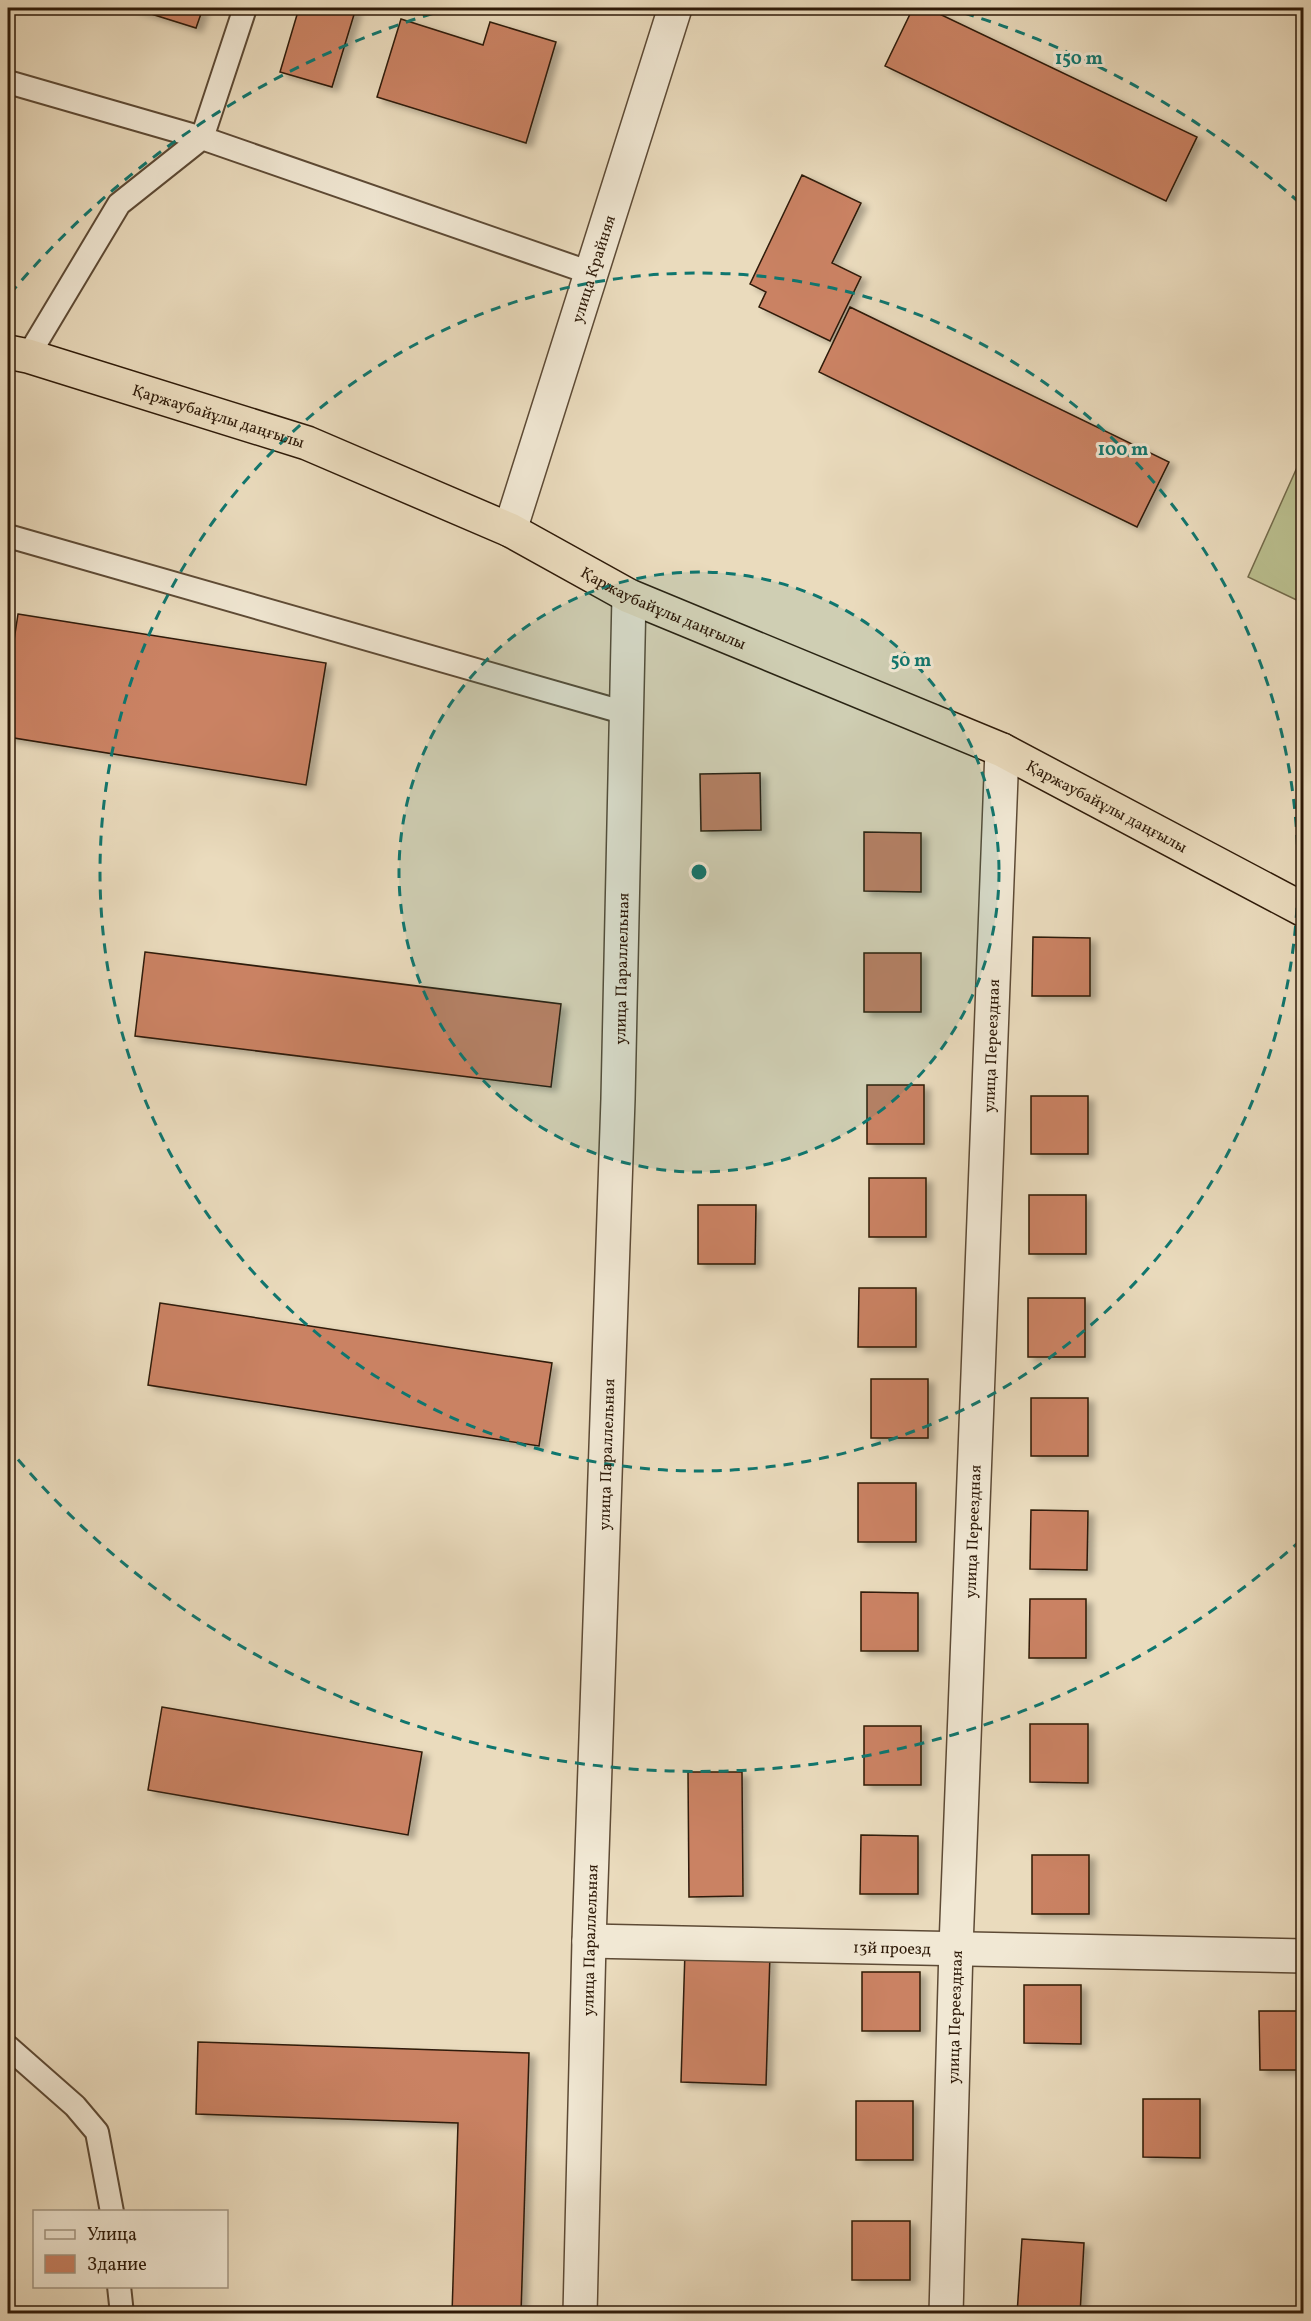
<svg xmlns="http://www.w3.org/2000/svg" width="1311" height="2321" font-family="Vollkorn,serif">
<defs>
<filter id="shadow"><feDropShadow dx="6" dy="4" stdDeviation="3" flood-color="#0004"/></filter>
</defs>
<rect width="100%" height="100%" fill="#eadbbd"/>
<filter id="stains"><feTurbulence type="fractalNoise" baseFrequency=".00333" numOctaves="4"/><feColorMatrix values="0 0 0 0 .2 0 0 0 0 .09 0 0 0 0 .02 0 0 0 .5 -.17"/></filter>
<radialGradient id="worn" r=".72"><stop offset=".6" stop-color="#630" stop-opacity="0"/><stop offset="1" stop-color="#630" stop-opacity=".3"/></radialGradient>
<path fill="#babf8f" stroke="#746c4c" stroke-width="1.5" d="M1303,454V603L1248,577Z"/>
<path fill="#ca8264" stroke="#2e1a08" stroke-width="1.5" filter="url(#shadow)" d="M132,8H203L196,28Z
M299,8H356L332,87L280,72Z
M913,8H927L1197,137L1166,201L885,66Z
M401,19L483,45L490,22L556,42L526,143L377,97Z
M802,175L861,203L832,263L861,277L830,341L759,307L766,292L750,284Z
M850,307L1169,462L1137,527L819,372Z
M18,614L326,663L306,785L8,737V680Z
M760,773L761,830L701,831L700,774Z
M864,832L921,833V892L864,891Z
M1033,937L1090,938V996H1032Z
M145,952L561,1004L551,1087L135,1036Z
M864,953H921V1012H864Z
M867,1085H924V1144H867Z
M1031,1096H1088V1154H1031Z
M869,1178H926V1237H869Z
M1029,1195H1086V1254H1029Z
M698,1205H756L755,1264H698Z
M859,1288H916V1347H858Z
M1028,1298H1085V1357H1028Z
M160,1303L552,1363L539,1446L148,1385Z
M871,1379H928V1438H871Z
M1031,1398H1088V1456H1031Z
M858,1483H916V1542H858Z
M1031,1510L1088,1511L1087,1570L1030,1569Z
M861,1592L918,1593V1651H861Z
M1030,1599H1086V1658H1029Z
M162,1707L422,1752L408,1835L148,1790Z
M1030,1724H1088V1783L1030,1782Z
M864,1726H921V1785H864Z
M688,1772H742L743,1896L689,1897Z
M861,1835L918,1836V1894H860Z
M1032,1855H1089V1914H1032Z
M685,1951L770,1954L766,2085L681,2082Z
M862,1972H920V2031H862Z
M1024,1985H1081V2044L1024,2043Z
M1259,2011H1304V2070H1260Z
M198,2042L529,2053L521,2314H452L458,2123L196,2114Z
M1143,2099H1200V2158L1143,2157Z
M856,2101H913V2160H856Z
M852,2221H910V2280H852Z
M1022,2239L1084,2243L1080,2314H1017Z"/>
<g fill="none" stroke-linecap="round" stroke-linejoin="round">
<g stroke="#5d4a35" stroke-width="26">
<path id="service" d="M8,82L202,138L591,273
M28,356L119,204L202,138L245,8
M8,536L626,713
M8,2047L75,2106L97,2132L112,2212
M119,2286L122,2314"/>
</g>
<g stroke="#5d4a35" stroke-width="36">
<g id="minor">
<path id="s1" d="M510,530L675,8"/>
<path id="s2" d="M589,1941L1304,1956"/>
<path id="s3" d="M580,2314L589,1941L618,1099L629,596"/>
<path id="s4" d="M946,2314L956,1947L1002,750"/>
</g>
</g>
<g stroke="#2e1a08" stroke-width="36">
<g id="trunk">
<path id="s5" d="M8,352L28,356L307,443L510,530L629,596L1002,750L1304,910"/>
</g>
</g>
<use href="#service" stroke="#f1e8d4" stroke-width="22"/>
<use href="#minor" stroke="#f1e8d4" stroke-width="33"/>
<use href="#trunk" stroke="#eadbbd" stroke-width="33"/>
</g>
<circle cx="699" cy="872" r="300" fill="#0f766e" fill-opacity=".12"/>
<g fill="none" stroke="#0f766e" stroke-width="3" stroke-dasharray="10 8">
<circle cx="699" cy="872" r="300"/>
<circle cx="699" cy="872" r="599"/>
<path d="M1301 1540A899 899 0 0 1 10 1450M10 294A899 899 0 0 1 451 8M947 8A899 899 0 0 1 1301 204"/>
</g>
<g text-anchor="middle" stroke-width="6" stroke-linejoin="round" paint-order="stroke">
<g font-size="16" fill="#2e1a08" stroke="#f1e8d4">
<text dy="6" stroke="none"><textPath href="#s1" startOffset="274">улица Крайняя</textPath></text>
<text dy="6" stroke="none"><textPath href="#s5" startOffset="220">Қаржаубайұлы даңғылы</textPath></text>
<text dy="6" stroke="none"><textPath href="#s5" startOffset="706">Қаржаубайұлы даңғылы</textPath></text>
<text dy="6" stroke="none"><textPath href="#s5" startOffset="1192">Қаржаубайұлы даңғылы</textPath></text>
<text dy="6" stroke="none"><textPath href="#s3" startOffset="1346">улица Параллельная</textPath></text>
<text dy="6" stroke="none"><textPath href="#s4" startOffset="1269">улица Переездная</textPath></text>
<text dy="6" stroke="none"><textPath href="#s3" startOffset="860">улица Параллельная</textPath></text>
<text dy="6" stroke="none"><textPath href="#s4" startOffset="783">улица Переездная</textPath></text>
<text dy="6" stroke="none"><textPath href="#s3" startOffset="374">улица Параллельная</textPath></text>
<text dy="6" stroke="none"><textPath href="#s2" startOffset="303">13й проезд</textPath></text>
<text dy="6" stroke="none"><textPath href="#s4" startOffset="297">улица Переездная</textPath></text>
</g>
</g>
<circle cx="699" cy="872" r="9" fill="#0f766e" stroke="#f1e8d4" stroke-width="3"/>
<g font-size="18" text-anchor="middle" font-weight="bold" fill="#0f766e" stroke="#f1e8d4" stroke-width="6" stroke-linejoin="round" paint-order="stroke">
<text x="1079" y="64">150 m</text>
<text x="1123" y="455">100 m</text>
<text x="911" y="666">50 m</text>
</g>
<rect width="1311" height="2321" fill="none" stroke="#eadbbd" stroke-width="30"/>
<rect x="9" y="9" width="1293" height="2303" fill="none" stroke="#2e1a08" stroke-width="3"/>
<rect x="15" y="15" width="1281" height="2291" fill="none" stroke="#2e1a08" stroke-width="1.5"/>
<rect x="33" y="2210" width="195" height="78" fill="#f1e8d4" stroke="#a39682" stroke-width="1.5"/>
<rect x="45" y="2230" width="30" height="9" fill="#f1e8d4" stroke="#a39682" stroke-width="1.5"/>
<text x="87" y="2240" font-size="18" fill="#2e1a08">Улица</text>
<rect x="45" y="2255" width="30" height="18" fill="#ca8264" stroke="#a39682" stroke-width="1.5"/>
<text x="87" y="2270" font-size="18" fill="#2e1a08">Здание</text>
<rect width="100%" height="100%" filter="url(#stains)"/>
<rect width="100%" height="100%" fill="url(#worn)"/>
</svg>
